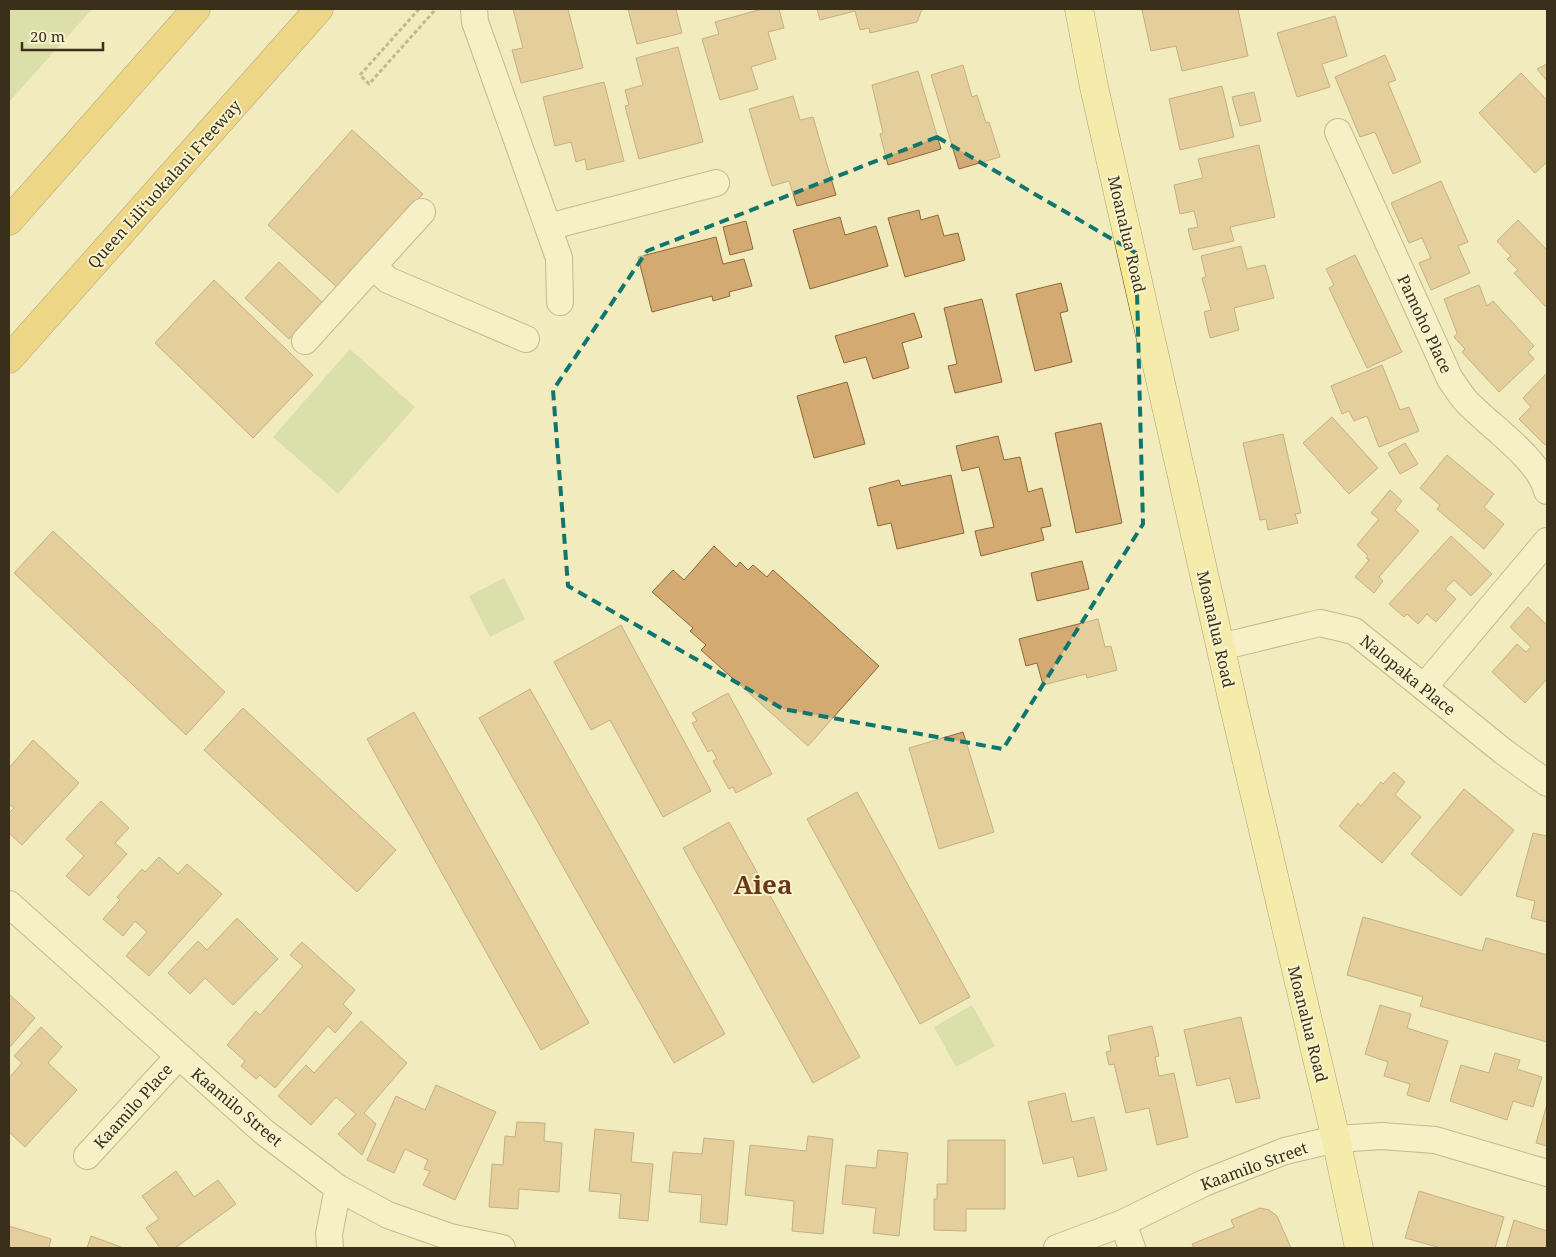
<svg xmlns="http://www.w3.org/2000/svg" width="1556" height="1257" font-family="'Noto Serif',serif">
<rect width="100%" height="100%" fill="#f2ebbe"/>
<path fill="#bed091" d="M9,9H92L9,102Z
M350,349L415,407L338,494L273,437Z
M504,578L525,619L490,637L469,596Z
M972,1005L995,1046L956,1067L934,1027Z"/>
<path fill="#d3aa71" stroke="#8d6839" d="M513,9H568L583,68L521,83L512,50L523,48Z
M628,9H676L682,33L637,44Z
M762,9H779L784,28L768,32L776,59L751,67L758,89L720,100L702,39L719,34L715,22Z
M817,9H922L917,22L870,33L869,28L860,30L855,11L820,20Z
M1149,9H1238L1248,56L1182,71L1176,46L1151,51L1142,10Z
M1335,16L1347,56L1322,64L1330,87L1297,97L1277,33Z
M678,47L703,142L639,159L625,106L629,105L625,90L643,85L636,58Z
M1385,55L1396,80L1388,83L1421,162L1393,174L1375,132L1360,137L1335,77Z
M1547,64V81L1537,69Z
M963,65L972,97L977,95L986,123L989,122L1000,157L959,169L931,75Z
M918,71L941,149L888,165L880,134L883,133L872,85Z
M1521,73L1547,100V162L1535,173L1479,113Z
M604,82L624,161L587,170L585,159L576,162L571,142L555,146L543,97Z
M1222,86L1234,137L1180,150L1169,99Z
M1254,92L1261,121L1240,126L1232,97Z
M793,96L800,120L813,117L836,195L797,206L789,181L772,186L749,109Z
M352,130L423,194L339,289L268,225Z
M1259,145L1275,217L1230,227L1234,241L1193,250L1188,229L1198,227L1194,211L1180,214L1174,185L1203,178L1198,159Z
M1441,181L1468,242L1458,246L1470,273L1431,290L1419,263L1431,258L1422,238L1409,243L1391,203Z
M919,210L921,220L938,215L944,236L958,233L965,260L905,277L888,218Z
M840,217L845,235L876,226L888,266L810,289L793,230Z
M1518,220L1547,250V308L1514,273L1518,270L1507,259L1511,256L1497,241Z
M746,221L753,249L730,255L723,227Z
M716,237L723,264L744,259L752,286L729,292L730,296L713,301L712,296L652,312L638,257Z
M1241,246L1247,269L1265,265L1274,298L1234,308L1239,330L1210,338L1204,312L1211,310L1202,278L1206,277L1201,256Z
M1355,255L1402,352L1367,368L1329,288L1334,285L1326,269Z
M279,262L323,303L289,339L245,298Z
M214,280L313,375L253,438L155,343Z
M1061,283L1068,311L1060,313L1072,362L1035,371L1016,294Z
M1479,285L1487,306L1493,301L1534,346L1528,352L1534,359L1499,392L1462,352L1465,349L1454,337L1457,333L1444,299Z
M982,299L1002,382L955,393L948,366L957,364L944,308Z
M914,313L922,337L902,343L909,368L873,379L866,357L844,363L835,336Z
M1382,365L1400,410L1409,407L1419,431L1379,447L1367,416L1354,421L1349,411L1342,414L1331,386Z
M1547,373V443L1545,445L1519,419L1531,407L1523,398Z
M847,382L865,444L814,458L797,396Z
M1332,417L1378,468L1349,494L1303,443Z
M1101,423L1122,523L1076,533L1055,433Z
M1283,434L1301,513L1295,514L1298,523L1268,530L1266,519L1260,520L1243,443Z
M998,436L1004,460L1020,457L1028,492L1042,488L1051,526L1041,528L1044,540L981,556L975,531L994,527L979,467L962,471L956,446Z
M1405,443L1418,464L1400,474L1388,453Z
M1447,455L1494,494L1484,507L1504,524L1484,549L1437,509L1440,505L1420,488Z
M951,475L964,533L897,549L891,523L878,526L869,488L899,480L901,486Z
M1390,490L1402,501L1395,510L1419,531L1379,577L1383,581L1374,593L1355,577L1369,560L1366,558L1368,556L1357,545L1379,519L1371,513Z
M53,531L225,692L186,735L14,573Z
M1451,536L1492,574L1471,596L1454,580L1445,589L1456,599L1436,622L1427,614L1418,624L1407,614L1404,617L1389,604Z
M714,546L736,567L740,562L748,570L753,565L767,577L773,570L879,666L808,746L701,650L706,645L690,631L693,628L652,592L673,570L684,580Z
M1082,561L1089,589L1037,601L1031,573Z
M1528,607L1547,625V679L1525,703L1492,672L1517,644L1526,652L1531,647L1510,627Z
M1098,619L1105,647L1111,646L1117,670L1087,678L1086,674L1043,685L1037,663L1026,666L1019,639Z
M621,625L711,791L663,817L610,720L591,730L554,662Z
M530,689L725,1034L674,1063L479,718Z
M728,693L772,774L736,793L733,787L729,789L713,761L717,759L712,750L708,752L692,723L697,721L692,713Z
M243,708L396,850L357,892L204,750Z
M414,712L589,1023L541,1050L367,739Z
M963,732L994,832L939,849L909,748Z
M33,740L79,783L22,845L9,833V813L14,808L9,804V768Z
M1394,772L1405,782L1395,795L1421,817L1382,863L1339,826L1358,803L1361,806L1381,782L1383,784Z
M1464,789L1514,830L1461,896L1411,854Z
M857,792L970,997L920,1024L807,819Z
M101,801L129,828L115,843L127,854L89,896L66,876L84,856L66,839Z
M729,822L860,1057L813,1083L683,848Z
M1533,833L1547,836V922L1531,918L1535,901L1516,896Z
M159,857L178,874L187,864L222,894L149,976L126,956L147,932L135,921L123,936L103,919L120,900L117,897L142,869L145,872Z
M1363,917L1482,951L1486,938L1547,955V1042L1420,1006L1423,997L1347,975Z
M237,918L278,959L233,1005L205,978L190,994L168,973L198,941L207,950Z
M302,942L355,990L343,1004L352,1013L335,1033L328,1026L275,1088L260,1075L256,1079L241,1066L245,1061L227,1045L256,1011L260,1015L303,966L290,955Z
M9,994L35,1018L9,1048Z
M1380,1005L1411,1014L1407,1028L1448,1041L1429,1102L1407,1095L1410,1084L1384,1076L1388,1062L1365,1054Z
M1241,1017L1260,1098L1236,1103L1230,1078L1197,1086L1184,1030Z
M361,1021L407,1063L364,1113L376,1124L362,1155L338,1134L356,1114L336,1097L311,1125L278,1096L306,1065L314,1073Z
M1152,1026L1159,1056L1155,1057L1159,1076L1174,1073L1188,1137L1157,1145L1149,1108L1126,1113L1114,1064L1109,1065L1106,1052L1111,1051L1108,1036Z
M41,1027L62,1047L48,1063L77,1090L25,1147L9,1132V1078L22,1063L14,1056Z
M1495,1053L1520,1060L1517,1069L1542,1077L1533,1107L1513,1101L1507,1120L1450,1101L1461,1065L1489,1073Z
M436,1085L496,1112L455,1200L423,1185L430,1171L424,1169L428,1160L405,1149L394,1173L367,1160L396,1096L425,1110Z
M1065,1093L1072,1122L1094,1117L1107,1170L1078,1177L1073,1157L1043,1164L1028,1102Z
M1547,1104V1146L1536,1143Z
M517,1122L545,1123L544,1141L562,1143L559,1192L519,1189L518,1209L489,1207L492,1164L503,1165L505,1136L515,1137Z
M595,1129L634,1133L631,1162L653,1164L648,1221L619,1218L621,1194L589,1191Z
M808,1136L833,1139L823,1234L792,1231L794,1201L745,1195L750,1145L806,1151Z
M704,1138L734,1141L727,1225L700,1222L702,1195L669,1192L673,1152L702,1154Z
M948,1140H1005V1209H966V1231L934,1230V1199H937V1184H947Z
M878,1150L908,1153L899,1236L873,1233L876,1208L842,1204L846,1165L876,1168Z
M176,1171L194,1197L218,1180L236,1204L175,1248H160L146,1228L159,1219L142,1196Z
M1419,1191L1504,1217L1495,1248H1441L1405,1238Z
M1260,1208L1269,1210L1277,1216L1291,1248H1194L1192,1244L1234,1227L1231,1220Z
M1514,1220L1547,1231V1248H1506Z
M9,1226L51,1239L49,1247L54,1248H9Z
M91,1236L121,1247L120,1248H87Z"/>
<g fill="none" stroke-linecap="round" stroke-linejoin="round">
<g stroke="#8b7b55" stroke-width="28">
<path id="minor" d="M474,9L475,22L559,258L560,302
M1338,132L1450,379C1455,386 1460,394 1466,401C1489,426 1539,458 1547,491
M548,227L716,183
M373,266L422,212
M305,341L373,266L388,280L526,339
M1220,647L1320,623L1354,631L1504,752L1547,783
M1424,687L1547,541
M9,904L264,1132L338,1188L388,1215L450,1237L502,1248
M87,1156L178,1057
M1123,1223L1132,1248
M330,1248L329,1234L338,1188
M1057,1248L1123,1223L1204,1183L1285,1151L1336,1139L1382,1136L1435,1140L1547,1173"/>
</g>
<g stroke="#59482a" stroke-width="29">
<path id="major" d="M1079,9L1094,87L1234,707L1336,1139L1359,1248"/>
</g>
<g stroke="#59482a" stroke-width="29">
<path id="highway" d="M9,221L196,9
M9,359L319,9"/>
</g>
<path stroke="#8b7b55" stroke-width="3" stroke-dasharray="4 2.5" stroke-linecap="butt" d="M419,9L360,75L369,84L436,9"/>
<use href="#minor" stroke="#fcf6d2" stroke-width="26"/>
<use href="#major" stroke="#f9ea92" stroke-width="28"/>
<use href="#highway" stroke="#e9bd46" stroke-width="28"/>
</g>
<path d="M0 0H1556V1257H0ZM937,137L1136,253L1143,524L1003,749L783,709L568,586L553,390L647,251Z" fill="#f2ebbe" fill-opacity=".55" fill-rule="evenodd"/>
<path fill="none" stroke="#0f766e" stroke-width="4" stroke-dasharray="10 6" stroke-linejoin="round" d="M937,137L1136,253L1143,524L1003,749L783,709L568,586L553,390L647,251Z"/>
<g text-anchor="middle" stroke-width="4" stroke-linejoin="round" paint-order="stroke">
<g font-size="16" fill="#392f1b" stroke="#f8f3ce">
<text transform="translate(164 184) rotate(-48)" y="6">Queen Liliʻuokalani Freeway</text>
<text transform="translate(1127 234) rotate(77)" y="6">Moanalua Road</text>
<text transform="translate(1425 324) rotate(65)" y="6">Pamoho Place</text>
<text transform="translate(1216 629) rotate(77)" y="6">Moanalua Road</text>
<text transform="translate(1408 675) rotate(39)" y="6">Nalopaka Place</text>
<text transform="translate(1308 1024) rotate(76)" y="6">Moanalua Road</text>
<text transform="translate(133 1106) rotate(-48)" y="6">Kaamilo Place</text>
<text transform="translate(237 1107) rotate(40)" y="6">Kaamilo Street</text>
<text transform="translate(1254 1166) rotate(-20)" y="6">Kaamilo Street</text>
</g>
<g font-size="26" font-weight="bold" fill="#6a3617" stroke="#f8f3ce">
<text x="763" y="894">Aiea</text>
</g>
</g>
<rect width="1556" height="1257" fill="none" stroke="#392f1b" stroke-width="20"/>
<path d="M22 42v8h81v-8" fill="none" stroke="#392f1b" stroke-width="2.5"/>
<text x="30" y="42" font-size="15" fill="#392f1b" stroke="#f8f3ce" stroke-width="4" paint-order="stroke">20 m</text>
</svg>
